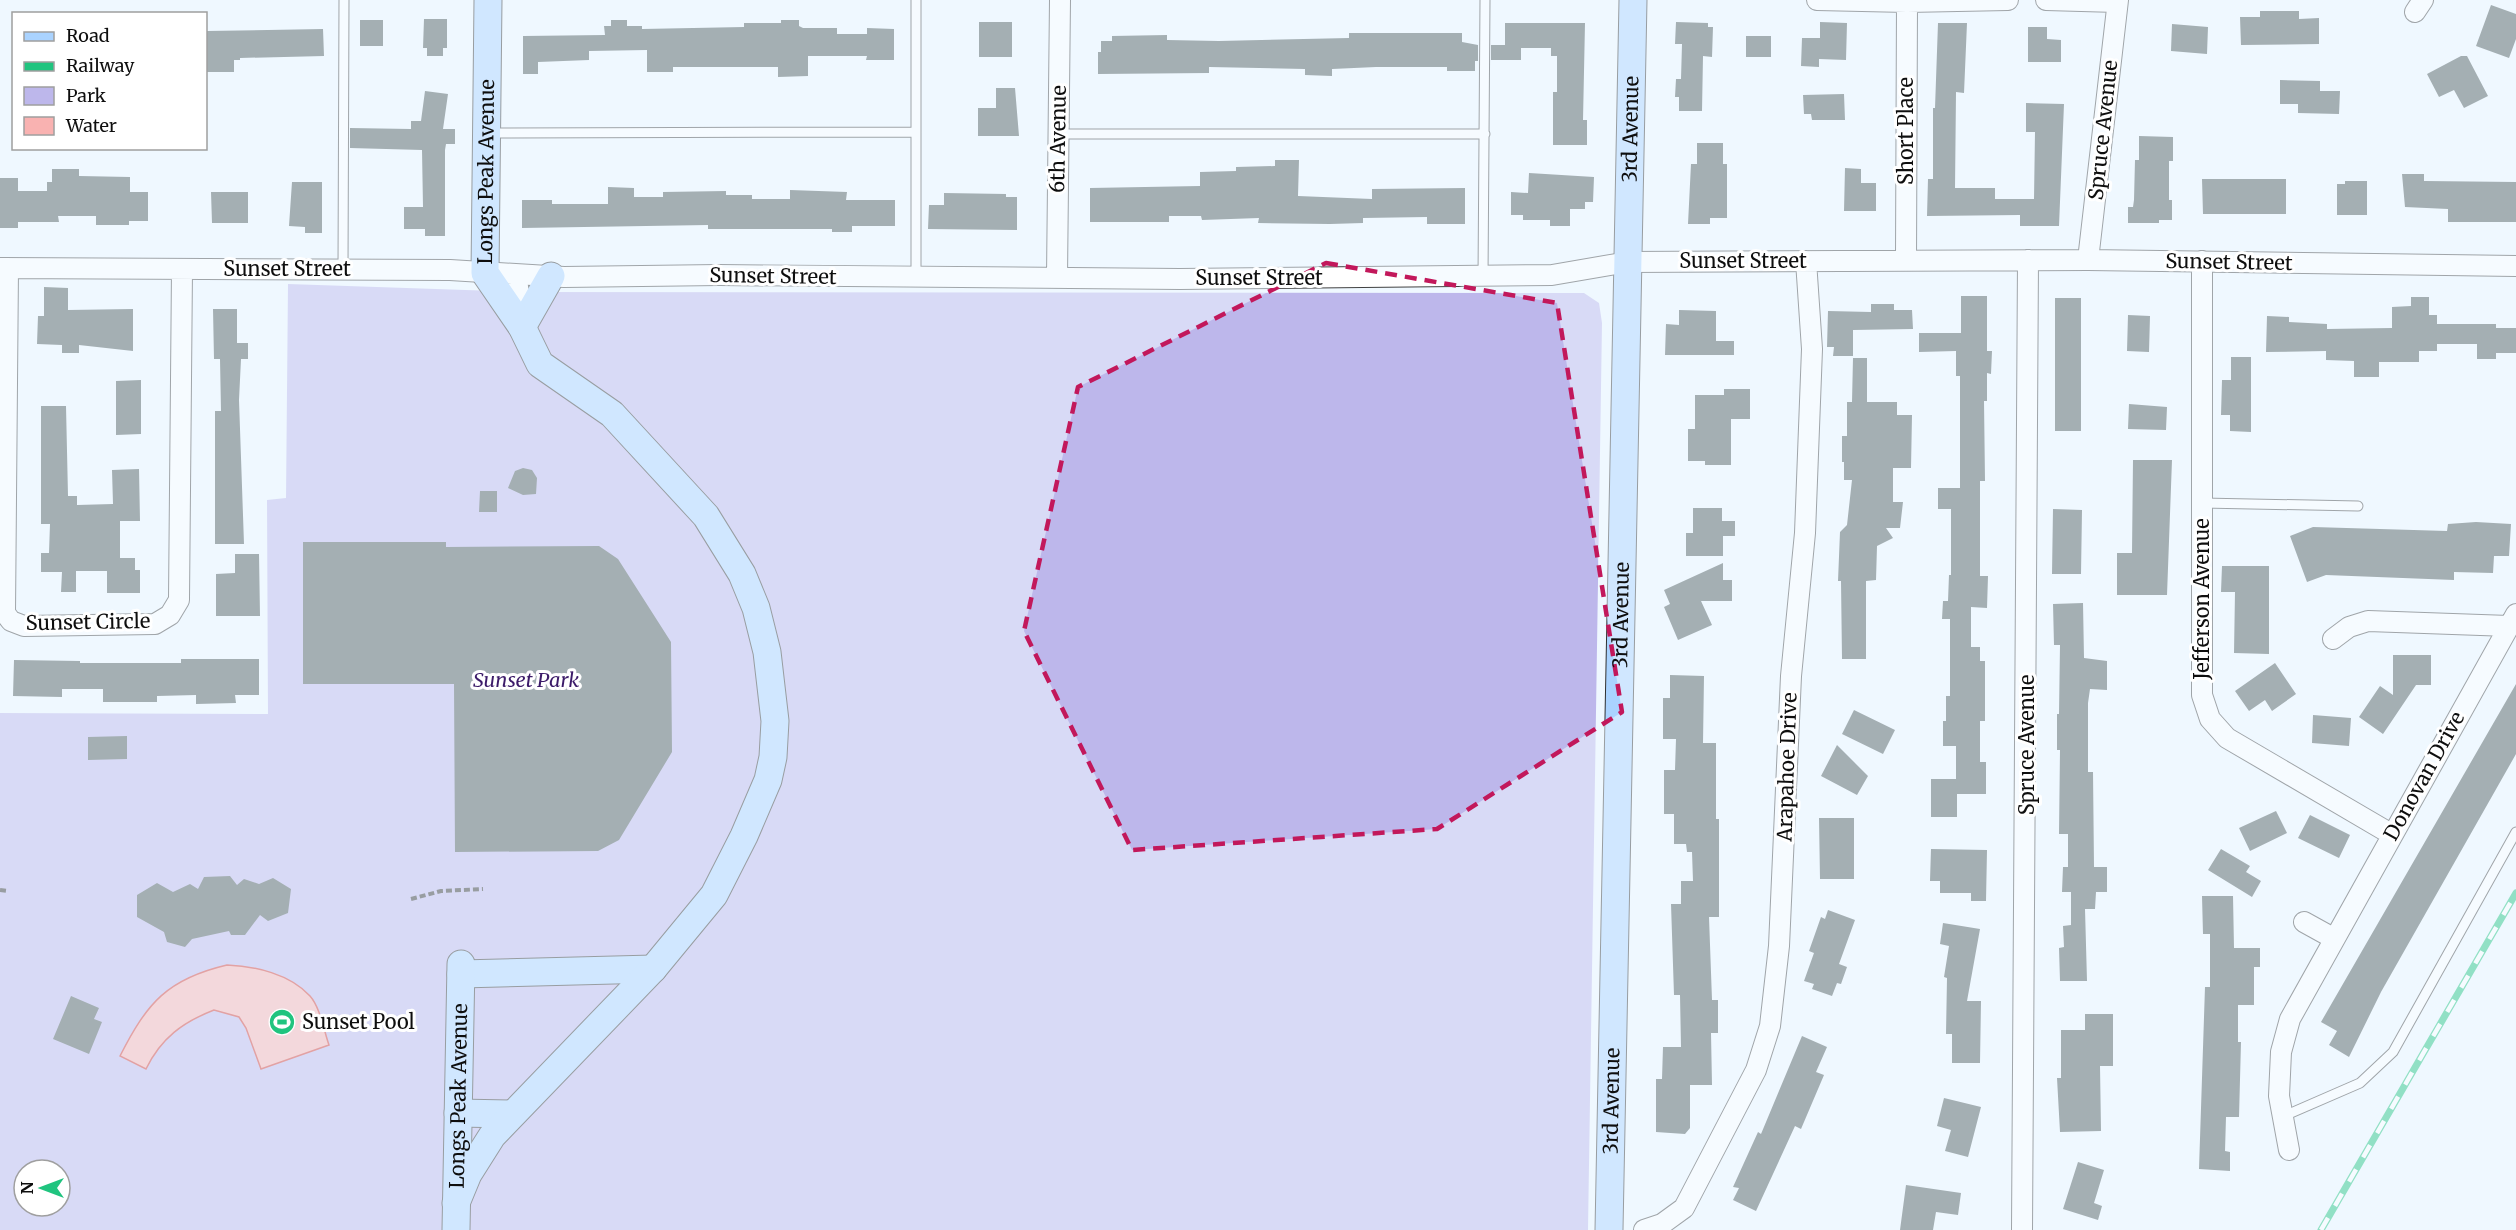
<svg xmlns="http://www.w3.org/2000/svg" width="2516" height="1230" font-family="Merriweather,serif">
<rect width="100%" height="100%" fill="#eff8ff"/>
<path fill="#bdb7eb" fill-rule="evenodd" d="M288,284L523,292L1584,293L1599,303L1602,323L1588,1230H0V713L268,714L267,500L286,498ZM24,1170H60V1206H24Z"/>
<path fill="#f9b2b1" stroke="#d33a35" stroke-width="1.5" d="M227,965C255,966 290,974 310,996C320,1007 324,1031 329,1045L261,1069L246,1028L239,1017L214,1010C183,1022 161,1038 146,1069L120,1056C147,1003 167,979 227,965Z"/>
<path fill="#4a5757" d="M2491,5L2516,14V39L2509,58L2476,46Z
M2260,11H2299V19L2319,18V44L2241,45L2240,17H2260Z
M424,19H447V48H443V56H427V48H423Z
M360,20H383V46H360Z
M611,20H627V26H642V29L744,27V23H781V20H799V26L803,28H837V34H867V28L894,29V60H866L867,56H808V76L778,77V67H673V72H647V50L589,51V60L538,62V74H523V36L605,35L604,26H611Z
M979,22H1012V57H979Z
M1676,22L1708,23V27H1713L1712,57L1703,56L1702,111H1679V97H1675L1676,79H1681L1682,44H1675Z
M1820,22L1847,23L1846,60L1819,59V67L1801,66L1802,38H1820Z
M1505,23H1585L1583,120H1587V145H1553V92H1557V56H1551V48H1521V60H1491V45H1505Z
M1938,23H1967L1964,93L1956,92L1955,188H1995V199H2034L2035,132H2026V103L2064,104L2059,226H2020V215L1927,216L1928,179H1933V108H1935Z
M2172,24L2208,27L2207,54L2171,51Z
M2028,27H2047V39L2061,40V62H2028Z
M323,29L324,56L240,58V60H234V72H207V31Z
M1349,33H1462V42L1478,45V61H1475V71H1447V67H1376L1332,69V76L1305,75V69L1209,67V73L1098,74V52H1101V41H1112V36L1167,35V40L1219,41L1349,38Z
M1746,36H1771V57H1746Z
M2461,56H2467L2488,96L2464,108L2454,90L2439,97L2427,74Z
M2280,80L2320,81V91H2340L2339,114L2298,113V104H2280Z
M996,88H1015L1019,136H978V108H996Z
M425,91L448,94L443,129H455V144H446L445,150V236H425V229H404V207H423L422,150L350,148V128L411,129V121H421Z
M1844,94L1845,120H1812L1811,114H1804L1803,95Z
M2139,136L2173,137V161H2169V200H2172V220H2159V223H2128V207H2133L2134,200L2135,160H2139Z
M1697,143H1723V164H1727V218H1710V224H1688L1691,164H1697Z
M1275,160H1299L1298,196L1372,199V189L1465,188V224H1427V217L1363,218V223L1330,224L1258,223L1259,218L1202,220L1201,216H1169V222H1090V188L1200,186V172L1236,171V167L1275,166Z
M1845,168L1861,169V183H1876V211H1844Z
M52,169H79V176L130,177V192H148V221H129V225H96V216H58L59,222H18V228H0V178H18V191H47V182H52Z
M1529,173L1594,177L1593,202H1585V209H1570V226H1550V220H1523V215H1511V192L1528,193Z
M2402,174H2424V181L2516,182V222H2448V209L2405,207Z
M2202,179H2286V214H2203Z
M2345,181H2367V215H2337V184H2345Z
M292,182H322V233H305V227L289,226Z
M608,187L634,188V197H663V192L726,191V195H752V199H790V190L847,192L846,200H895V226H852V232H832V229H708V225L522,228V200H552V204H608Z
M211,192H248V223H212Z
M944,193L1006,194V197H1017V230L928,229L929,205H944Z
M44,287L68,288V310L133,309V351L79,345V353H62V345L37,344L38,316H44Z
M1961,296H1987V351H1992L1991,374L1987,373V401H1984L1985,481H1980V576H1988L1987,608L1971,607V647H1980V661H1985V721H1980V762H1986V794H1957V817H1931V779H1956V746H1943V721H1946V696H1950V619H1942L1943,601H1948L1949,575H1951V509H1938V488H1960V376H1956V351L1919,352V333H1961Z
M2411,297H2429V315H2437V324H2496V328H2516V353H2496V359H2477V344H2437V351H2419V362H2379V377H2354V361L2326,360V351L2266,352L2267,316L2289,317V322L2327,324V329L2392,328V307L2411,306Z
M2055,298H2081V431H2055Z
M1871,304H1894V310H1912L1913,329L1853,330V356H1833L1834,347H1827L1828,311L1871,312Z
M213,309H237V343H248V359H241L239,400L244,544H215V411H221L220,359H214Z
M1679,310L1716,311V341H1734V355H1665L1666,324L1679,325Z
M2128,315L2150,316L2149,352L2127,351Z
M2231,357H2251V432L2230,431V415H2221L2222,380H2231Z
M1853,358H1867V402H1897V415H1912L1911,468H1893V502H1903L1900,528H1886L1893,538L1877,546L1876,580L1866,581V659H1842L1841,581H1838L1840,532L1847,525L1852,480H1844V462H1842V436H1847V402H1852Z
M141,380V434L116,435V381Z
M1724,389H1750V419H1731V465H1705V461H1688V429H1695V395H1724Z
M2129,404L2167,407L2166,430L2128,429Z
M41,406H66L68,496H77V505L113,504L112,470L139,469L140,521H120V558H135V570H140V593H107V571H76V592H61L62,572H41V553H49L50,524H41Z
M2133,460H2172L2167,595H2117V553H2132Z
M523,468L532,470L537,478L536,494L523,495L508,488L515,471Z
M480,491H497V512H479Z
M1693,508H1722V521H1735V536H1723V556H1686V533H1693Z
M2053,509L2082,510L2081,574H2052Z
M2476,522L2511,524L2509,556H2494L2493,573L2454,572V580L2326,575L2307,582L2290,536L2313,527L2447,531L2448,524Z
M303,542H446V547L599,546L618,559L671,642L672,752L619,840L598,851L455,852L454,684H303Z
M235,554H259L260,616H216V574L235,573Z
M1723,563V580H1732V601H1701L1712,625L1678,640L1664,607L1670,604L1664,590Z
M2222,566H2269V654L2234,653L2235,592H2221Z
M2083,603L2084,658L2107,661V690L2090,689L2088,703V772H2093L2094,867H2107V892H2096L2095,909H2085L2087,981H2060L2059,948L2064,947L2063,926L2071,925V892H2062L2063,867H2068V834H2059L2060,750H2057V714H2059L2060,645H2054L2053,604Z
M2393,655H2431V685H2416L2383,734L2359,717L2380,686L2393,695Z
M181,659H259V695H235L236,703L196,704V695L157,696V702H103V689H62V697L13,696L14,660L80,661V663H181Z
M2275,663L2296,694L2272,711L2265,700L2249,711L2235,691Z
M1670,675L1704,676L1703,743H1716V819H1719V917H1709L1712,1000H1718V1033H1711L1712,1085H1690V1128L1685,1134L1656,1132V1079H1662L1663,1047H1681L1680,995H1674L1671,904H1681V881H1693L1692,852H1687L1686,844H1674V814H1664V770H1675L1676,739H1663V698H1670Z
M2516,684V754L2381,992L2349,1057L2329,1045L2337,1031L2321,1022Z
M1854,710L1895,730L1883,754L1842,734Z
M2313,715L2351,718L2349,746L2312,743Z
M127,736V759L88,760V737Z
M1837,745L1868,776L1857,795L1821,776Z
M2276,811L2287,833L2250,851L2239,828Z
M2310,815L2350,835L2339,858L2298,838Z
M1819,818H1854V879H1820Z
M1931,849L1987,850L1986,901H1971V893H1940V881H1930Z
M2221,849L2250,866L2246,872L2261,881L2252,897L2208,870Z
M230,876L237,885L244,879L259,884L273,878L291,889L288,913L268,921L260,915L245,935H231L229,931L192,939L185,947L167,942L164,932L137,917V895L157,883L173,892L190,884L198,889L204,877Z
M2202,896H2233L2234,948H2260V967H2254V1005H2238V1042H2241L2239,1117H2226L2225,1151L2230,1152V1171L2199,1169L2205,987H2210V934H2203Z
M1828,910L1855,920L1839,964L1847,967L1841,984L1837,983L1832,996L1812,989L1814,984L1804,981L1814,953L1809,951L1821,917L1825,919Z
M1943,923L1980,929L1967,1001H1981L1980,1063H1952V1034H1946L1947,978L1944,977L1949,946L1940,944Z
M71,996L99,1008L94,1019L102,1022L89,1054L53,1039Z
M2085,1014H2113V1066H2100L2101,1131L2060,1132L2057,1078H2061V1030H2085Z
M1802,1036L1827,1047L1816,1072L1824,1075L1801,1129L1795,1126L1756,1211L1733,1200L1739,1188L1733,1187L1758,1132L1761,1134Z
M1944,1098L1981,1107L1968,1157L1945,1151L1951,1130L1937,1126Z
M2078,1162L2104,1170L2094,1203L2102,1206L2098,1220L2063,1209Z
M1906,1185L1961,1193L1958,1215L1936,1212L1933,1230H1900Z"/>
<g fill="none" stroke-linecap="round" stroke-linejoin="round">
<g stroke="#414141" stroke-width="11">
<path id="lane" d="M489,133L916,132
M1059,134H1485
M343,269L344,0
M916,277V0
M1483,278L1485,0
M2202,503L2358,506
M2284,1116L2360,1083L2393,1052L2516,832"/>
</g>
<g stroke="#414141" stroke-width="22">
<path id="street" d="M1817,0L1907,2L2008,0
M2046,0L2117,2
M2415,12L2423,0
M1906,260L1907,2
M2088,260L2118,0
M2202,261V695L2210,719L2227,738L2391,834
M0,268L450,270L564,277L719,275L1180,279L1552,275L1628,262L2088,260L2516,266
M8,268L5,613L11,621L24,626L155,624L170,615L179,600L182,269
M1057,277L1060,0
M514,295L519,293L518,287
M2333,639L2349,627L2368,621L2509,626
M2304,922L2333,938
M2289,1150L2279,1096L2281,1052L2290,1019L2516,614
M1644,1230L1662,1224L1684,1208L1756,1070L1770,1026L1779,946L1791,676L1805,533L1812,349L1806,261
M2022,1230L2028,260"/>
</g>
<g stroke="#303030" stroke-width="29">
<g id="secondary">
<path d="M522,327L551,276"/>
<path d="M461,974L653,969"/>
<path d="M458,1113L511,1114"/>
<path id="s1" d="M456,1203L468,1174L492,1136L653,969L714,895L744,836L768,780L773,757L775,721L767,652L756,608L742,574L706,516L612,414L540,364L522,327L485,273L488,0"/>
<path id="s2" d="M456,1230L461,964"/>
<path id="s3" d="M1609,1230L1633,0"/>
</g>
</g>
<path stroke="#303030" stroke-width="4" stroke-dasharray="6 3" stroke-linecap="butt" d="M0,890L8,891
M411,899L441,891L483,889"/>
<use href="#lane" stroke="#fff" stroke-width="9"/>
<use href="#street" stroke="#fff" stroke-width="20"/>
<use href="#secondary" stroke="#aad3ff" stroke-width="27"/>
<g stroke="#20c47f" stroke-width="7">
<path id="rail" d="M2321,1230L2516,893"/>
</g>
<use href="#rail" stroke="#fff" stroke-width="4.5" stroke-dasharray="14" stroke-linecap="butt"/>
</g>
<path d="M0 0H2516V1230H0ZM1326,263L1557,303L1622,712L1437,829L1132,850L1024,631L1078,387Z" fill="#eff8ff" fill-opacity=".55" fill-rule="evenodd"/>
<path fill="none" stroke="#c2185b" stroke-width="4.5" stroke-dasharray="12 8" stroke-linejoin="round" d="M1326,263L1557,303L1622,712L1437,829L1132,850L1024,631L1078,387Z"/>
<defs>
<g id="stadium-disc" transform="scale(1.35)"><circle r="9.5" fill="#20c47f" stroke="#fff"/><path d="M0-5a6.5 5 0 1 0 0 10a6.5 5 0 1 0 0-10ZM-3.5-1.8h7v3.6h-7Z" fill="#fff"/></g>
</defs>
<g fill-rule="evenodd">
<use href="#stadium-disc" x="282" y="1022"/>
</g>
<g text-anchor="middle" stroke-width="6" stroke-linejoin="round" paint-order="stroke">
<g font-size="20" fill="#0e0e0e" stroke="#fff">
<text dy="7" stroke="none"><textPath href="#s3" startOffset="1101">3rd Avenue</textPath></text>
<text transform="translate(2103 130) rotate(-84)" y="7">Spruce Avenue</text>
<text transform="translate(1906 131) rotate(-90)" y="7">Short Place</text>
<text transform="translate(1058 139) rotate(-89)" y="7">6th Avenue</text>
<text dy="7" stroke="none"><textPath href="#s1" startOffset="1245">Longs Peak Avenue</textPath></text>
<text x="1743" y="268">Sunset Street</text>
<text transform="translate(2229 262) rotate(1)" y="7">Sunset Street</text>
<text x="287" y="276">Sunset Street</text>
<text transform="translate(773 276) rotate(1)" y="7">Sunset Street</text>
<text x="1259" y="285">Sunset Street</text>
<text transform="translate(2202 599) rotate(-90)" y="7">Jefferson Avenue</text>
<text dy="7" stroke="none"><textPath href="#s3" startOffset="615">3rd Avenue</textPath></text>
<text transform="translate(88 622) rotate(-1)" y="7">Sunset Circle</text>
<text transform="translate(2027 745) rotate(-90)" y="7">Spruce Avenue</text>
<text transform="translate(1787 767) rotate(-88)" y="7">Arapahoe Drive</text>
<text transform="translate(2424 776) rotate(-61)" y="7">Donovan Drive</text>
<text dy="7" stroke="none"><textPath href="#s2" startOffset="134">Longs Peak Avenue</textPath></text>
<text dy="7" stroke="none"><textPath href="#s3" startOffset="129">3rd Avenue</textPath></text>
</g>
<g font-size="20" font-style="italic" fill="#3c1b69" stroke="#fff">
<text x="526" y="687">Sunset Park</text>
</g>
<g font-size="20" fill="#0e0e0e" stroke="#fff" text-anchor="start">
<text x="302" y="1029">Sunset Pool</text>
</g>
</g>
<rect x="12" y="12" width="195" height="138" fill="#ffffff" stroke="#9f9f9f" stroke-width="1.5"/>
<rect x="24" y="32" width="30" height="9" fill="#aad3ff" stroke="#9f9f9f" stroke-width="1.5"/>
<text x="66" y="42" font-size="18" fill="#0e0e0e">Road</text>
<rect x="24" y="62" width="30" height="9" fill="#20c47f" stroke="#9f9f9f" stroke-width="1.5"/>
<text x="66" y="72" font-size="18" fill="#0e0e0e">Railway</text>
<rect x="24" y="87" width="30" height="18" fill="#bdb7eb" stroke="#9f9f9f" stroke-width="1.5"/>
<text x="66" y="102" font-size="18" fill="#0e0e0e">Park</text>
<rect x="24" y="117" width="30" height="18" fill="#f9b2b1" stroke="#9f9f9f" stroke-width="1.5"/>
<text x="66" y="132" font-size="18" fill="#0e0e0e">Water</text>
<g transform="translate(42 1188) rotate(270)"><circle r="28" fill="#ffffff" stroke="#9f9f9f" stroke-width="1.5"/>
<path d="M0-4.5L10 22L0 15L-10 22Z" fill="#20c47f"/>
<text y="-9" font-size="16" font-weight="bold" text-anchor="middle" fill="#0e0e0e">N</text>
</g>
</svg>
